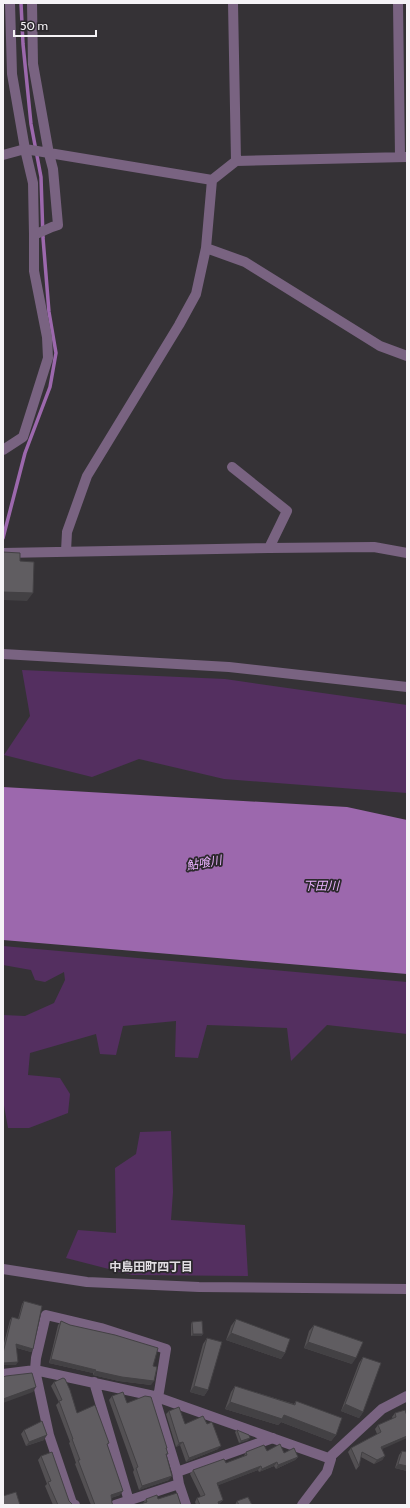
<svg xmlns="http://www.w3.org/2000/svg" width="410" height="1508" font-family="Cabin,'Noto Sans JP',sans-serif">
<rect width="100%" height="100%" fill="#353236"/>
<path fill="#542f60" d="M22,670L225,679L407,705V793L224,779L139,759L92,777L4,755L30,716Z
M3,946L407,982V1034L327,1025L291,1061L287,1028L207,1025L198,1058L175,1057L176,1021L123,1026L116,1055L100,1054L96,1034L30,1053L28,1075L60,1078L70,1094L68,1113L29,1128H8L3,1100V1015L25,1016L54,1003L65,980L64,972L45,982L35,980L31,970L3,965Z
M171,1131L173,1192L171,1220L245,1225L248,1276L132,1275L66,1258L78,1230L116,1233L115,1168L136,1154L140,1132Z"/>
<path fill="#9c68ad" d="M3,787L347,807L407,820V974L3,940Z"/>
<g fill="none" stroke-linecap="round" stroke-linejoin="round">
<path stroke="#9c68ad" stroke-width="3.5" d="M3,538L25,453L50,387L56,353L49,312L43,238L41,177L31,124L23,44L21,3"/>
<path stroke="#796381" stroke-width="10" d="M10,3L12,74L25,149L212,180L236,161L407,157
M233,3L236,161
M398,3L400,157
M3,155L25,149L33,183L34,235
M206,248L245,262L380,346L407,356
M3,450L23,437L48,358L47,337L34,271V235L52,227L58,225L53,169L49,154L33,64L32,3
M232,467L287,511L269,548
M66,551L67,532L87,476L179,325L196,294L206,248L212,180
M3,553L269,548L374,547L407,553
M3,654L229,667L407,687
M3,1269L87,1282L199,1287L407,1289
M3,1374L35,1370L154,1396L331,1459L327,1472L302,1505
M94,1382L129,1501
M154,1396L177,1472L179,1484
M331,1456L382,1409L407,1396
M177,1472L273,1438
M75,1505L72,1503L49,1435L35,1370L36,1358L46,1315L101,1328L166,1349L158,1398
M115,1505L179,1484L186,1505"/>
</g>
<path fill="#535053" d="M24,1301L33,1349L31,1352L17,1348L16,1365H3V1347L10,1320L12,1317L18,1319L22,1304Z
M236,1319L285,1353L281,1359L226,1340L231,1326Z
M61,1321L153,1366L151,1385L119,1381L93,1375V1373L49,1363L58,1325Z
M192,1322L203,1334L201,1336H191V1324Z
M314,1325L352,1364L304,1348L309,1331Z
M207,1338L208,1390L204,1396L190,1392L203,1344Z
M363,1357V1412L359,1418L341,1411L359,1363Z
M54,1382L77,1413L107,1445L120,1495L111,1498L112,1503L113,1505H91L75,1464L76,1463L69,1443L70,1442L56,1405L59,1402L51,1386Z
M235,1386L294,1404L296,1401L336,1435L331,1441L281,1422L278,1425L225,1409L231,1392Z
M112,1396L127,1403L167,1448L166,1449V1456L169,1480L139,1490L133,1472L134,1470L109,1400Z
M405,1410L382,1449L385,1456L382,1460L374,1464L361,1457L359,1466L356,1470L348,1452L351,1448L377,1434L375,1429L378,1425L393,1419L392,1417L395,1413Z
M169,1411L185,1424L218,1449L186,1462L180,1445L176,1447L166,1414Z
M24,1430L44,1440L26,1446L21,1434Z
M237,1430L248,1440L239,1443L235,1432Z
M267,1451L284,1453L298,1457L295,1460L276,1469L274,1466L259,1472L258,1470L218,1485L223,1500L219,1504V1505H196L195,1502L197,1498L201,1497L190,1474L193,1470L226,1463L244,1456L246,1452Z
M402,1451L407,1452V1471L395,1468L399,1455Z
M41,1456L69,1501L73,1505H53L45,1486L47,1484L38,1460Z
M146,1499H158L143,1503Z
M237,1501L252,1505H235Z"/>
<path fill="#434144" d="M3,592L33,593L27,601L3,600Z
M231,1333L285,1353L281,1359L226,1340Z
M193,1334H203L201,1336H191Z
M308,1342L356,1358L352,1364L304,1348Z
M16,1344L33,1349L31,1352L14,1347Z
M51,1359L96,1370L93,1373L49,1363Z
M18,1362L16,1365H3V1363Z
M95,1371L154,1381L151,1385L119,1381L93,1375Z
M194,1386L208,1390L204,1396L190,1392Z
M36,1387L33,1392L3,1403V1399Z
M230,1402L284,1415L336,1435L331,1441L281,1422L278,1425L225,1409Z
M345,1404L363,1412L359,1418L341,1411Z
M47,1435L44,1440L26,1446L29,1442Z
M407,1436V1438L378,1451L381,1447Z
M250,1438L248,1440L239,1443L241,1441Z
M183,1442L180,1445L176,1447L179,1443Z
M221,1446L218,1449L186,1462L189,1458Z
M385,1456L382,1460L374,1464L377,1460Z
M298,1457L295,1460L276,1469L278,1465Z
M277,1462L274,1466L259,1472L262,1469Z
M398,1464L407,1466V1471L395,1468Z
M261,1466L258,1470L214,1487L217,1483Z
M172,1476L169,1480L139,1490L142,1486Z
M123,1491L120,1495L108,1499L111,1495Z
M223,1500L220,1503L215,1505L218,1502Z"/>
<path fill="#605d61" stroke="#434144" d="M3,552L20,553V561L34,562L33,593L3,592Z
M24,1301L42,1306L33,1349L16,1344L18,1362L3,1363V1353L12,1317L19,1319Z
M236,1319L290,1339L285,1353L231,1333Z
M61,1321L70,1325L115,1335L158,1348L153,1366L157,1367L154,1381L122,1377L95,1371L96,1370L51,1359Z
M202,1321L203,1334H193L192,1322Z
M314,1325L363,1342L356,1358L308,1342Z
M207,1338L222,1342L208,1390L194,1386Z
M363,1357L381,1363L363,1412L345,1404Z
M32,1373L36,1387L3,1399V1377L6,1376Z
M63,1378L65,1379L70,1390L77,1413L95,1405L101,1421L109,1443L107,1444L123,1491L111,1495L112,1503L113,1505H95L78,1460H80L72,1439H73L59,1401L62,1400L54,1382Z
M235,1386L295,1405L296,1401L342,1418L336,1435L284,1415L282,1419L230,1402Z
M123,1392L127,1403L145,1396L151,1397L167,1448H166L168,1454H166L172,1476L142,1486L136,1468L138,1467L112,1396Z
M179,1407L185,1424L203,1416L207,1424L212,1422L221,1446L189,1458L183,1442L179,1443L169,1411Z
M405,1410L407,1416V1436L381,1447L385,1456L377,1460L362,1452L359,1466L351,1448L381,1432L378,1425L396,1417L395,1413Z
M42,1421L47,1435L29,1442L24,1430Z
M237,1430L249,1435L250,1438L241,1441Z
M280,1444L284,1453L294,1448L298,1457L278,1465L277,1462L262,1469L261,1466L217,1483L223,1500L218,1502L219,1505H200L197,1498L205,1495L193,1470L224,1459L226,1463L247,1455L246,1452L264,1445L267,1451Z
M402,1451L407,1452V1466L398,1464Z
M52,1452L69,1501L73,1505H58L48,1482L51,1481L41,1456Z
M16,1492L20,1505H3V1496Z
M177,1493L181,1505H137L147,1502L146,1499L157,1495L158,1499Z
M248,1497L252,1505H239L237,1501Z"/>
<g text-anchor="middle" stroke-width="3.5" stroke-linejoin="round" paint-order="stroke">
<g font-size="12" font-style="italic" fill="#ebb3ff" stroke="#2b282c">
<text transform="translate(204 863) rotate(-10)" y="4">鮎喰川</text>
<text x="321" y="890">下田川</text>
</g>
<g font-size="12" font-weight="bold" fill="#e1dee2" stroke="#2b282c">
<text x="151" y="1271">中島田町四丁目</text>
</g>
</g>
<rect width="410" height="1508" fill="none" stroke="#f5f3f6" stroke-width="8"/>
<path d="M14 30v6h82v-6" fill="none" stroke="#f5f3f6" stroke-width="2"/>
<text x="20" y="30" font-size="12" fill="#f5f3f6" stroke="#2b282c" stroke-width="3" paint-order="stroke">50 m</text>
</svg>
